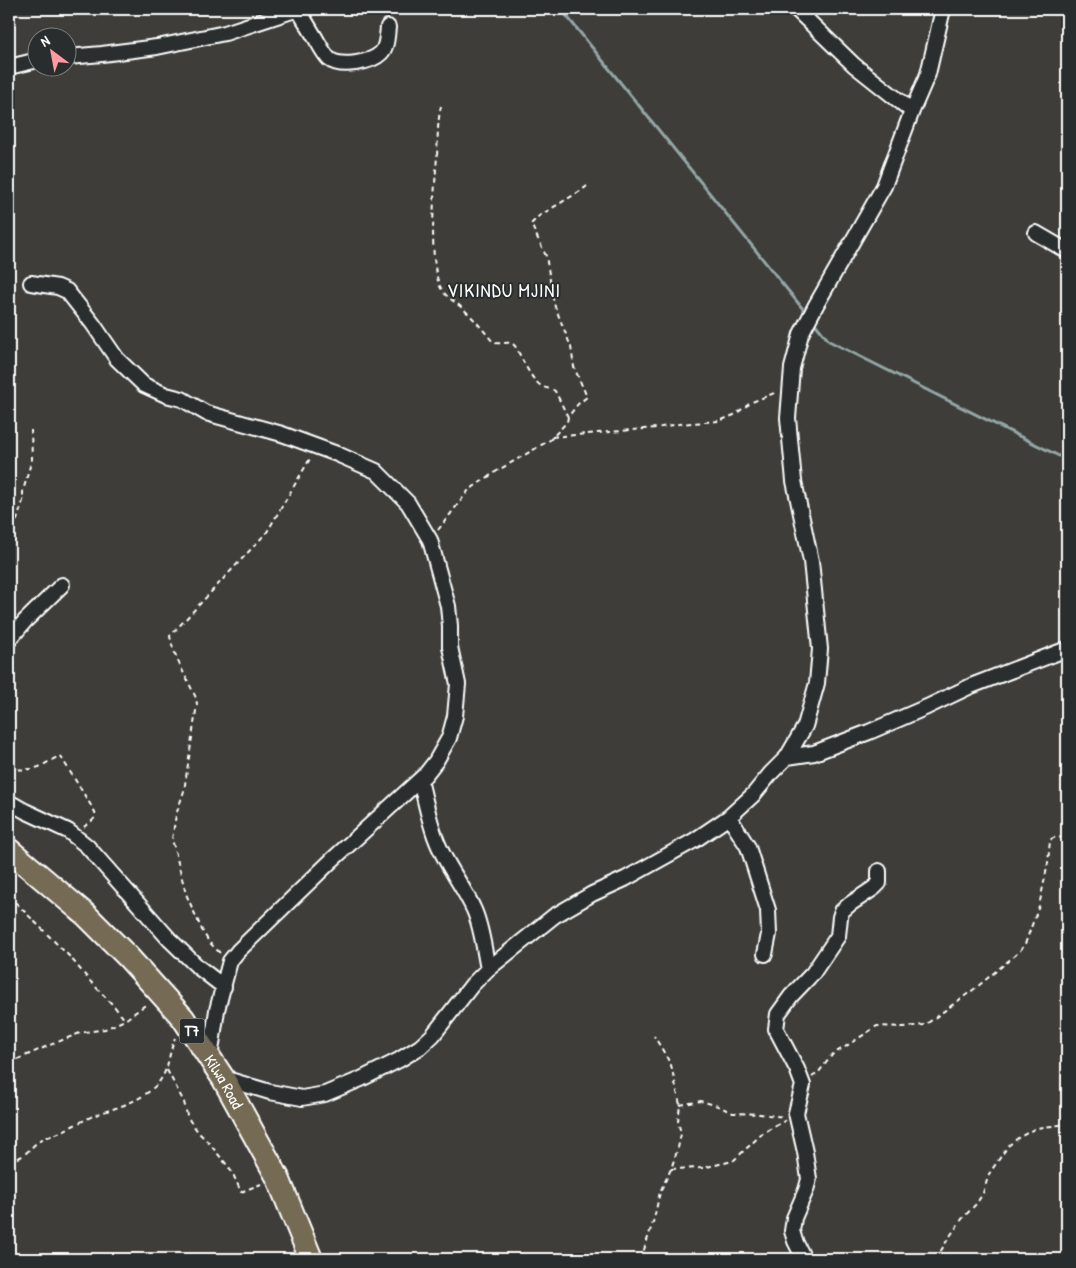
<svg xmlns="http://www.w3.org/2000/svg" width="1076" height="1268" font-family="'Patrick Hand',sans-serif">
<rect width="100%" height="100%" fill="#3e3d39"/>
<filter id="ink" filterUnits="userSpaceOnUse"><feTurbulence type="fractalNoise" baseFrequency=".02" numOctaves="2"/><feDisplacementMap in="SourceGraphic" scale="10" xChannelSelector="R" yChannelSelector="G"/><feConvolveMatrix kernelMatrix="1 2 1 2 8 2 1 2 1" color-interpolation-filters="sRGB"/></filter>
<g filter="url(#ink)">
<g fill="none" stroke-linecap="round" stroke-linejoin="round">
<path stroke="#94a6a7" stroke-width="3" d="M561,9L807,314
M813,321L829,341L1067,460"/>
<g stroke="#fff" stroke-width="18">
<path id="minor" d="M298,9C304,19 310,29 316,39C320,46 324,54 329,59C340,68 371,63 381,53C387,47 387,36 388,27
M796,9L854,65L912,111
M68,57L102,54L157,47L225,33L298,9
M9,67L38,60
M1036,233L1067,251
M31,283L58,287L67,291L93,324L117,359L144,385L166,395L182,399L206,413L282,434L337,454L376,471L408,503L430,540L448,606L450,626V647L458,684L455,716L449,738L436,761L425,775L332,860L238,951L230,961L217,1010L210,1058
M9,640L25,621L62,585
M787,757L814,753L869,732L927,707L971,686L1067,649
M420,780C425,799 429,821 436,839C445,864 463,885 474,910C482,928 484,950 488,969
M9,802L25,811L68,831L87,846L170,940L198,967L224,987
M729,817L748,847L768,910L769,934L765,954
M223,1078L270,1092L302,1098L325,1094L361,1079L399,1060L420,1047L433,1035L472,985L488,969L554,916L592,894L625,879L695,840L729,817L753,795L771,773L787,757L805,726L817,683L820,649L811,561L794,481L788,418L792,368L801,334L816,305L884,186L912,111L928,74L943,9
M804,1259L795,1241L792,1231L794,1218L806,1190L809,1179L805,1152L796,1113L803,1085L797,1069L776,1029L778,1014L791,996L813,973L838,936L840,917L842,911L850,904L874,888L879,883V871"/>
</g>
<g stroke="#fff" stroke-width="26">
<g id="trunk">
<path id="s1" d="M9,850L86,915L128,957L183,1018L223,1078L278,1178L311,1259"/>
</g>
</g>
<path stroke="#fff" stroke-width="2" stroke-dasharray="5 4" stroke-linecap="butt" d="M441,106C437,124 438,139 437,156C435,186 427,266 442,290C447,298 456,302 462,308C474,318 483,330 493,342C501,346 509,339 515,346C523,359 530,380 543,387C548,389 551,388 555,391L568,417
M552,437L656,428L679,424L719,421L734,415L752,402L777,392
M9,527L17,520L23,501V491L32,459L31,430
M438,530L469,490L497,471L550,440L567,422L568,417L578,404L587,397L574,367L571,347L554,304L546,256L531,224L539,216L582,190L587,186
M9,770L32,769L39,767L59,756L61,757L95,812C97,821 88,822 83,828
M9,896L71,958L89,980L114,1006L125,1020
M220,953L209,942L202,930L186,894L172,839L176,815L184,791L197,704L196,698C187,678 174,658 170,636L267,532L311,457
M9,1063L50,1045L80,1033L105,1029L125,1020L148,1003
M167,1070L184,1102L187,1115L190,1121L199,1133L208,1142L227,1165L233,1174L241,1192L261,1184
M812,1077L818,1073L833,1054L845,1047L877,1026L903,1027L925,1025L977,987L1019,952L1025,944L1039,906L1048,863L1050,840L1053,838L1067,837
M680,1105L701,1101L718,1106L733,1113L760,1114L785,1117
M9,1159C24,1162 31,1144 44,1138C47,1137 51,1136 54,1135C67,1129 80,1122 93,1116C113,1108 135,1104 152,1089C170,1074 167,1057 175,1038
M671,1169L702,1168L733,1161L763,1133L786,1120
M641,1259L654,1219L660,1192L671,1169L678,1148L681,1134L678,1121L680,1105L671,1065L665,1054L654,1036
M936,1259L948,1239L962,1219L977,1203L983,1193L989,1174L1008,1146L1018,1138L1036,1128L1067,1124"/>
<use href="#minor" stroke="#2a2d2e" stroke-width="14"/>
<use href="#trunk" stroke="#746b52" stroke-width="22"/>
</g>
</g>
<g text-anchor="middle" stroke-width="4" stroke-linejoin="round" paint-order="stroke">
<rect fill="#2a2d2e" stroke="#bfc0c0" stroke-width="1" x="179.5" y="1018.5" width="25" height="25" rx="4"/>
<g font-size="15" font-weight="bold" fill="#fff">
<text x="192" y="1036">T7</text>
</g>
<g font-size="16" fill="#fff" stroke="#2a2d2e">
<text dy="6" stroke="none"><textPath href="#s1" startOffset="318">Kilwa Road</textPath></text>
</g>
<g font-size="19" letter-spacing="1" fill="#fff" stroke="#2a2d2e">
<text x="504" y="297">VIKINDU MJINI</text>
</g>
</g>
<rect width="1076" height="1268" fill="none" stroke="#2a2d2e" stroke-width="30"/>
<rect x="15" y="15" width="1046" height="1238" fill="none" stroke="#fff" stroke-width="2" filter="url(#ink)"/>
<g transform="translate(52 52) rotate(328)"><circle r="24" fill="#2a2d2e" stroke="#7f8182"/>
<path d="M0-4L9 19L0 12L-9 19Z" fill="#ff9aa2"/>
<text y="-8" font-size="14" font-weight="bold" text-anchor="middle" fill="#ffffff">N</text>
</g>
</svg>
